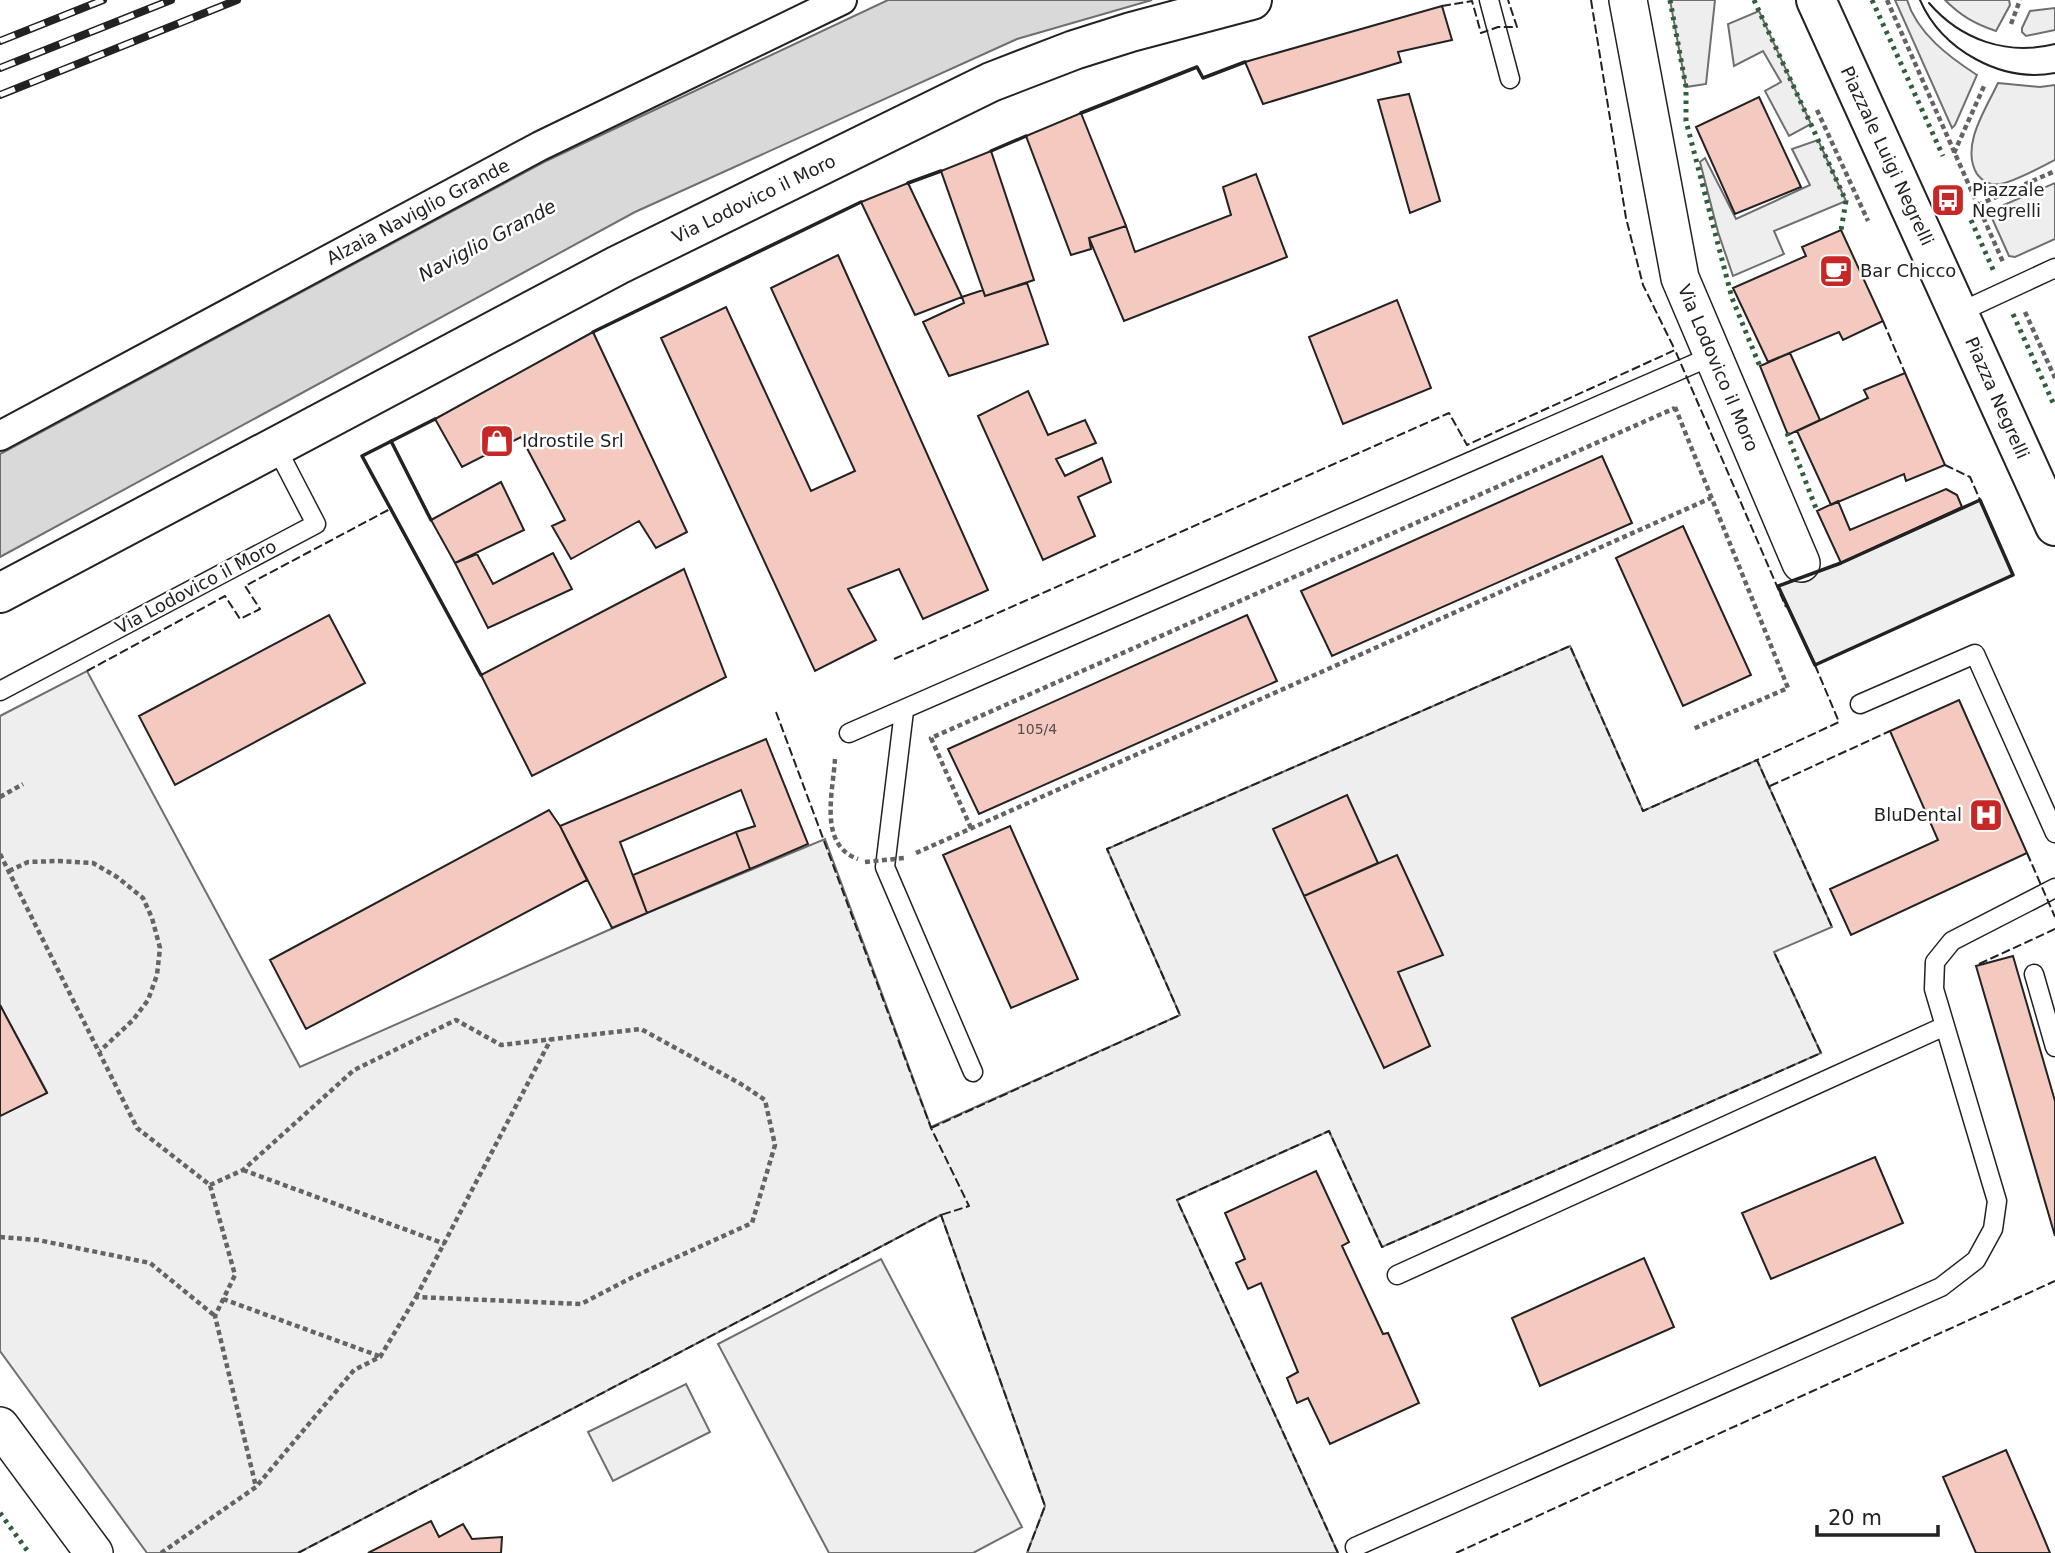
<svg xmlns="http://www.w3.org/2000/svg" width="2055" height="1553" font-family="'DejaVu Sans',sans-serif">
<rect width="100%" height="100%" fill="#fff"/>
<path fill="#eee" stroke="#6f6f6f" stroke-width="2" d="M1670,0H1715L1706,84L1686,87Z
M1895,0H1907C1917,33 1949,57 1977,75L1955,125L1952,128Z
M1945,0H2009L2010,5L1996,31C1975,24 1961,16 1945,0Z
M2055,8V30L2026,36L2022,32V28L2030,11Z
M1759,11L1811,124L1789,136L1765,91L1781,82L1763,51L1734,66L1728,24Z
M1998,83L2040,87L2055,85V160C2041,167 2014,182 2000,184C1991,186 1982,181 1977,174C1960,146 1986,109 1998,83Z
M1818,140L1846,201L1774,231L1784,254L1733,276L1718,232L1700,162L1705,158L1736,219L1810,185L1792,149Z
M2055,183V239L2015,257L2009,256L1991,216L1992,210Z
M1980,500L2013,575L1815,665L1778,586L1841,563Z
M1570,646L1643,811L1757,760L1832,927L1774,952L1821,1053L1382,1247L1329,1131L1177,1200L1338,1553H1027L1045,1506L941,1215L298,1553H147L0,1351V1116L47,1092L0,1005V716L87,671L300,1067L647,913L825,839L931,1127L1180,1015L1107,849Z
M881,1259L1022,1527L973,1553H829L718,1344Z
M686,1384L710,1432L613,1481L588,1432Z"/>
<path fill="#d9d9d9" stroke="#6f6f6f" stroke-width="2" d="M888,0H1152L1017,39L635,212L0,557V454L544,162Z"/>
<path fill="#f3c9c0" stroke="#222" stroke-width="2" d="M1442,6L1452,40L1398,52L1401,62L1263,104L1245,62Z
M1409,94L1440,201L1410,213L1378,100Z
M1759,97L1801,187L1735,214L1696,127Z
M1081,113L1126,226L1089,238L1091,249L1071,255L1026,136Z
M991,151L1034,280L985,296L941,171Z
M1256,174L1287,257L1124,321L1089,238L1126,226L1135,252L1231,215L1223,187Z
M908,183L962,297L915,315L861,202Z
M1841,230L1883,321L1843,340L1839,332L1768,362L1733,288L1806,256L1802,247Z
M838,255L988,590L923,619L899,569L848,589L876,640L815,671L661,338L726,307L811,491L855,471L771,288Z
M1027,283L1048,344L949,376L923,322L964,303L962,297L983,290L985,296Z
M1397,300L1431,388L1343,424L1309,337Z
M593,332L687,532L656,548L639,521L571,559L552,526L565,520L521,437L462,467L435,419Z
M1790,353L1820,420L1788,435L1760,366Z
M1905,373L1945,465L1906,481L1904,474L1831,505L1797,431L1868,398L1864,390Z
M1028,391L1048,435L1085,420L1096,443L1056,459L1065,476L1102,458L1111,482L1078,497L1095,536L1043,560L978,416Z
M1602,456L1632,523L1332,656L1301,591Z
M501,482L524,530L455,563L431,520Z
M1946,489L1957,495L1962,507L1841,563L1817,511L1838,501L1850,530Z
M1683,526L1751,675L1683,706L1616,558Z
M553,553L572,589L488,628L455,563L477,554L493,584Z
M684,569L726,677L532,776L481,675Z
M329,615L365,683L175,785L139,716Z
M1247,615L1277,681L979,814L948,749Z
M1959,700L2027,853L1851,935L1830,889L1938,840L1890,731Z
M766,739L808,844L750,869L736,832L755,826L741,790L620,842L647,913L612,928L560,826Z
M1347,795L1378,863L1304,896L1273,829Z
M549,810L560,826L587,880L306,1029L270,960Z
M1010,826L1078,979L1011,1008L943,855Z
M736,832L750,869L647,913L633,875Z
M1397,855L1443,955L1398,972L1430,1046L1384,1068L1304,896Z
M2013,956L2055,1101V1236L1976,966Z
M0,1005L47,1093L0,1116Z
M1875,1157L1903,1223L1771,1279L1742,1213Z
M1316,1171L1349,1242L1342,1246L1383,1334L1388,1333L1419,1403L1330,1444L1308,1398L1297,1403L1287,1378L1298,1372L1261,1283L1248,1289L1236,1263L1245,1259L1225,1213Z
M1644,1258L1674,1327L1540,1386L1512,1318Z
M2006,1450L2038,1524L2050,1553H1976L1943,1477Z
M431,1521L439,1537L463,1524L472,1539L502,1537L501,1553H368Z"/>
<g fill="none" stroke-linecap="round" stroke-linejoin="round">
<g stroke="#222" stroke-width="21">
<path id="service" d="M1489,0L1510,79
M1958,313L2055,268
M0,691L316,524L276,447
M1860,704L1975,654L2055,833
M904,711L885,867L973,1072
M849,733L1712,356
M2034,974L2055,1047
M1397,1275L1945,1026
M1355,1547L1941,1287L1976,1260L1993,1229L1997,1201L1934,989L1935,962L1952,941L2055,888"/>
</g>
<g stroke="#222" stroke-width="32">
<path id="pedestrian" d="M0,436L540,146L842,0"/>
</g>
<g stroke="#222" stroke-width="40">
<path id="minor" d="M1628,0L1680,278L1801,563
M0,1426L94,1553"/>
</g>
<g stroke="#222" stroke-width="42">
<path id="tertiary" d="M1816,0L2055,526
M0,593L618,265L991,82L1074,50L1131,32L1252,0"/>
</g>
<path stroke="#646464" stroke-width="4.5" stroke-dasharray="5 3.5" stroke-linecap="butt" d="M1887,0L2003,262
M2011,24L2020,0
M1817,110L1868,221
M1954,153L1985,84
M1978,205L2055,171
M2025,312L2055,378
M1675,407L1788,688L1693,729
M835,759C833,792 818,845 858,859
M0,797L23,784
M971,828L931,738L1675,408
M916,853L1711,498
M0,854L137,1128L210,1185L235,1275L215,1316L256,1487L161,1553
M9,871L28,862L58,861L93,863L117,877L143,898L152,918L160,948L157,975L148,1000L133,1020L100,1051
M243,1170L445,1244
M210,1185L243,1170L354,1070L456,1020L501,1045L641,1029L741,1084L765,1100L775,1145L752,1223L633,1277L581,1304L416,1297L380,1357L354,1370L256,1487
M0,1237L38,1240L150,1263L215,1316
M416,1297L551,1039
M223,1299L379,1356"/>
<use href="#service" stroke="#fff" stroke-width="18"/>
<use href="#pedestrian" stroke="#fff" stroke-width="28"/>
<use href="#minor" stroke="#fff" stroke-width="37"/>
<use href="#tertiary" stroke="#fff" stroke-width="38"/>
<path stroke="#222" stroke-width="2" d="M1920,0C1942,50 2001,83 2055,73
M1929,3C1961,40 2007,56 2055,44"/>
<g stroke="#222" stroke-width="8">
<path id="rail" d="M0,41L103,0
M0,68L171,0
M0,95L237,0"/>
</g>
<use href="#rail" stroke="#fff" stroke-width="5" stroke-dasharray="16" stroke-linecap="butt"/>
<path stroke="#646464" stroke-width="4.5" stroke-dasharray="5 3.5" stroke-linecap="butt" d="M865,862L904,858"/>
<path stroke="#2f5e38" stroke-width="5" stroke-dasharray="3.5 5" stroke-linecap="butt" d="M1670,0L1686,87V121L1732,298L1761,369
M1754,0L1846,201L1841,230
M1872,0L1943,156
M1971,220L1995,274
M2013,314L2055,407
M1787,433L1817,511
M0,1513L29,1553"/>
<path stroke="#222" stroke-width="2" stroke-dasharray="9 3.5" stroke-linecap="butt" d="M1591,0L1626,218L1643,285L1675,350
M1442,6L1472,1L1481,33L1498,27H1517L1508,0
M1883,321L1905,373
M1945,465L1970,477L1980,500
M894,659L1449,413L1467,445L1675,350L1786,607
M1815,665L1839,722L1757,760L1832,927
M87,671L225,596L240,619L260,609L245,586L392,508
M776,712L931,1128L969,1206L941,1215
M1770,786L1890,731
M2027,853L2055,917
M1979,964L2055,929
M931,1128L1180,1015L1107,849L1570,646L1643,811L1757,760
M298,1553L941,1215L1045,1506L1027,1553
M1338,1553L1177,1200L1329,1131L1382,1247L1821,1053L1774,952
M1456,1553L2055,1281"/>
<path stroke="#222" stroke-width="3.5" d="M1081,113L1197,67L1203,78L1245,62
M991,151L1026,136
M908,183L941,171
M593,332L861,202
M435,419L362,456L481,675
M391,441L431,520
M1980,500L2013,575L1815,665L1778,586L1841,563Z"/>
</g>
<defs>
<g id="bus-square" transform="scale(1.75)"><rect x="-9" y="-9" width="18" height="18" rx="4" fill="#c62828" stroke="#fff"/><path d="M-5-6H5V4H4V6H2V4H-2V6H-4V4H-5ZM-3.5-4V0h7V-4ZM-3.5 1.2v1.5H-2V1.2ZM2 1.2v1.5H3.5V1.2Z" fill="#fff"/></g>
<g id="cafe-square" transform="scale(1.75)"><rect x="-9" y="-9" width="18" height="18" rx="4" fill="#c62828" stroke="#fff"/><path d="M-5.5-4.5H6V0H3Q3 3.5 0 3.5H-2.5Q-5.5 3.5-5.5 0ZM3-3.2v2h1.7v-2ZM-6 4.5H4V6H-6Z" fill="#fff"/></g>
<g id="shop-square" transform="scale(1.75)"><rect x="-9" y="-9" width="18" height="18" rx="4" fill="#c62828" stroke="#fff"/><path d="M-5-2.5h2.3a2.7 3.5 0 0 1 5.4 0H5L5.5 6h-11ZM-1.5-2.5h3a1.5 2.3 0 0 0-3 0Z" fill="#fff"/></g>
<g id="hospital-square" transform="scale(1.75)"><rect x="-9" y="-9" width="18" height="18" rx="4" fill="#c62828" stroke="#fff"/><path d="M-5-5h3v3.5h4V-5h3V5h-3V1.5h-4V5h-3Z" fill="#fff"/></g>
</defs>
<g fill-rule="evenodd">
<use href="#bus-square" x="1948" y="200"/>
<use href="#cafe-square" x="1836" y="271"/>
<use href="#shop-square" x="497" y="441"/>
<use href="#hospital-square" x="1986" y="815"/>
</g>
<g text-anchor="middle" stroke-width="5" stroke-linejoin="round" paint-order="stroke">
<g font-size="14" fill="#564c4a">
<text x="1037" y="734">105/4</text>
</g>
<g font-size="18" fill="#222" stroke="#fff">
<text transform="translate(1887 156) rotate(65)" y="6">Piazzale Luigi Negrelli</text>
<text transform="translate(754 199) rotate(-26)" y="6">Via Lodovico il Moro</text>
<text transform="translate(418 212) rotate(-28)" y="6">Alzaia Naviglio Grande</text>
<text transform="translate(1718 368) rotate(67)" y="6">Via Lodovico il Moro</text>
<text transform="translate(1997 398) rotate(66)" y="6">Piazza Negrelli</text>
<text transform="translate(196 587) rotate(-28)" y="6">Via Lodovico il Moro</text>
</g>
<g font-size="18" fill="#222" stroke="#fff" text-anchor="start">
<text x="1972" y="196">Piazzale<tspan x="1972" dy="21">Negrelli</tspan></text>
<text x="1860" y="277">Bar Chicco</text>
<text x="522" y="447">Idrostile Srl</text>
<text x="1962" y="821" text-anchor="end">BluDental</text>
</g>
<g font-size="19" font-style="italic" fill="#222" stroke="#fff">
<text transform="translate(487 240) rotate(-28)" y="7">Naviglio Grande</text>
</g>
</g>
<path d="M1817 1525v10h121v-10" fill="none" stroke="#222222" stroke-width="3.5"/>
<text x="1828" y="1525" font-size="21" fill="#222222" stroke="#ffffff" stroke-width="5" paint-order="stroke">20 m</text>
</svg>
